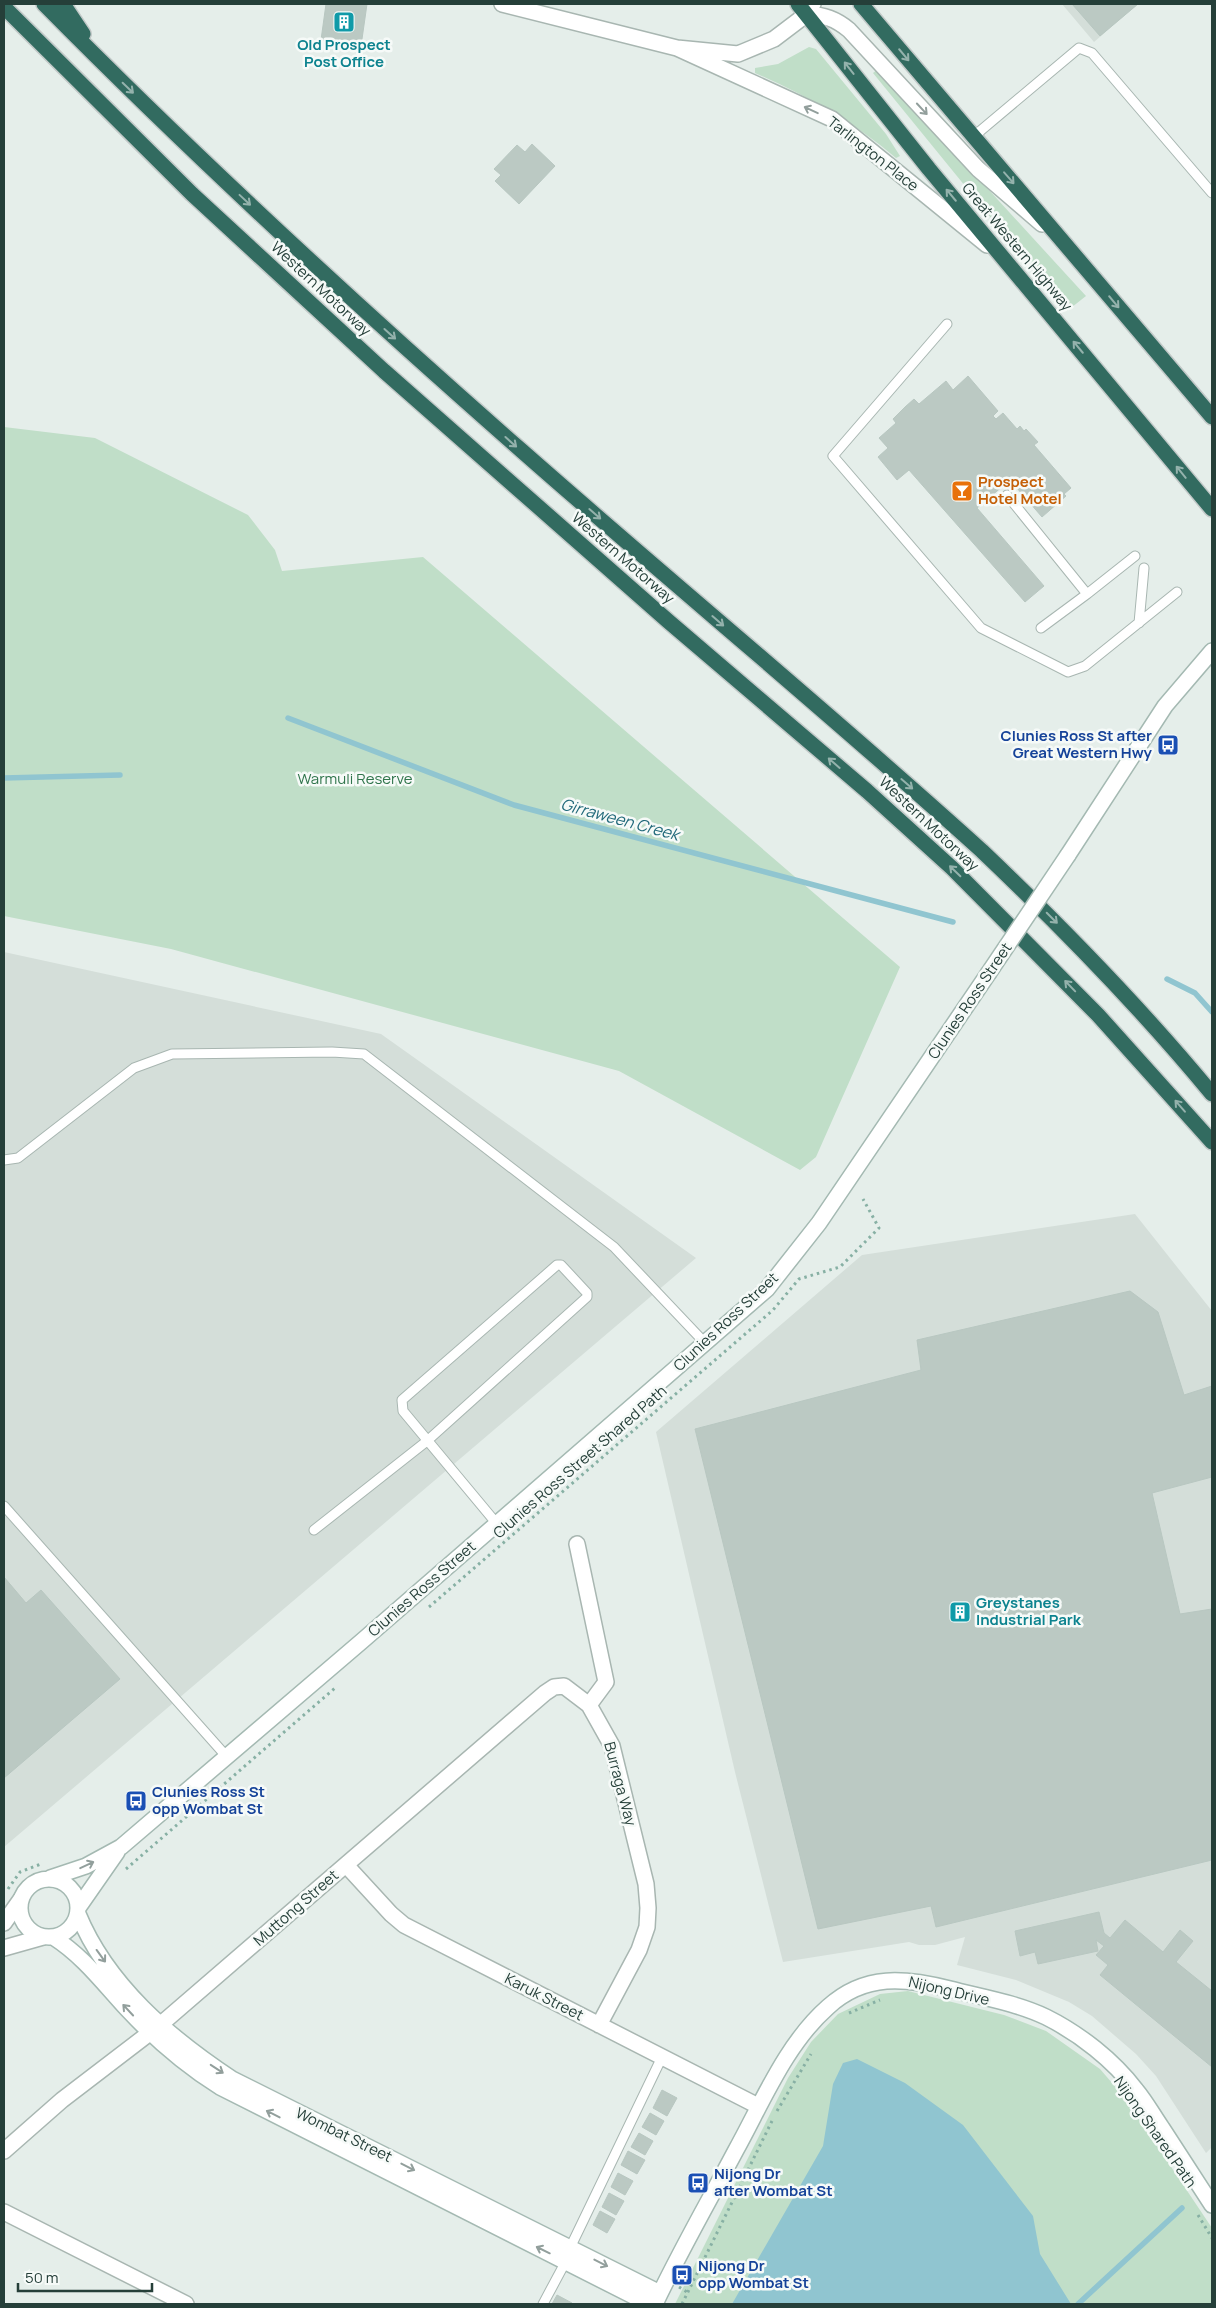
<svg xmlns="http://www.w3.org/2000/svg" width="1216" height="2308" font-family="Manrope,sans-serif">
<rect width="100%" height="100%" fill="#e5eeea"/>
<path fill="#d4ded9" d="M1062,4H1138L1094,42Z
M4,952L381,1034L696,1258L4,1847Z
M1135,1214L1212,1311V2147L1206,2153L1156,2076L1136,2054L1092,2016L1069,2002L1016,1980L957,1965L965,1937L935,1945H919L909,1942L783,1962L735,1772L656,1432L862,1255Z"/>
<path fill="#c0dec8" d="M809,47L816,49L886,134L900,156L896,158C854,122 806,95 755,73V68L778,64Z
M878,69L1086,296L1067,311L873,73Z
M4,427L95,438L248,515L275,550L282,571L423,557L900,967L816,1157L800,1170L619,1071L171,949L4,916Z
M908,1991L1004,2015L1046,2031L1100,2069L1125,2098L1212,2228V2304H675L788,2078L811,2042L838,2014L880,1994Z"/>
<path fill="#90c5d0" d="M857,2059L905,2083L963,2125L1033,2216L1040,2254L1071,2304H732L823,2146L833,2084L843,2063Z"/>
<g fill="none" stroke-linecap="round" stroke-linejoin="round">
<path stroke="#90c5d0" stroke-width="5.5" d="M288,718L514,805L953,922
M4,778L120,775
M1167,979L1195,993L1212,1012
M1078,2304L1182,2208"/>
</g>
<path fill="#bbc9c3" stroke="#b8c7c1" d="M326,4H367L361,46L321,40Z
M1072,4H1138L1100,36Z
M532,144L555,166L519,204L495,181L501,175L494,169L517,145L525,152Z
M968,376L998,411L993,416L996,419L1003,413L1017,429L1020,426L1024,431L1026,429L1038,442L1034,445L1071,488L1064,494L1066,496L1042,517L1010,480L977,508L1044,586L1025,602L909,470L897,480L878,457L888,448L879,438L896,423L893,419L905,407L914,399L919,404L946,381L953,390Z
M1130,1291L1158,1312L1184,1395L1212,1386V1477L1152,1493L1180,1614L1212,1609V1860L936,1927L931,1906L818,1929L695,1429L921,1370L917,1340Z
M4,1577L26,1603L41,1590L120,1679L4,1778Z
M1099,1912L1104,1933L1110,1938L1125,1920L1163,1952L1180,1930L1193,1941L1176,1962L1212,1991V2067L1100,1975L1108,1965L1096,1955L1104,1946L1096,1940L1098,1951L1038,1964L1035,1952L1020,1956L1015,1931Z
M662,2090L677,2098L667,2116L653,2108Z
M650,2113L664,2121L656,2135L642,2127Z
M639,2133L653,2141L645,2155L631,2147Z
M628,2151L645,2160L637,2174L621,2165Z
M618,2173L633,2181L625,2195L611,2187Z
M609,2193L624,2201L616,2215L602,2207Z
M600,2211L615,2219L607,2233L593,2225Z
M557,2295L572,2303L571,2304H552Z"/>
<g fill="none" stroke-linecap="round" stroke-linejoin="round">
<g stroke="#a8b6b1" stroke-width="11">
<path id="lane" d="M973,137L1079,48L1092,53L1212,193
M947,324L833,456L981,628L1068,672L1085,666L1177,592
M1007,495L1087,594L1135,556
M1139,623L1144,568
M1041,628L1087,594
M4,1160L18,1158L134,1068L172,1054L332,1052L364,1054L614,1247L705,1343
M4,1506L227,1757
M314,1530L427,1441L587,1297V1293L561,1265H557L402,1400L403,1411L497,1524
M570,2248L662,2057
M543,2304L566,2261"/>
</g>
<g stroke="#a8b6b1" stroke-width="18">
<path id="street" d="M502,4L677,48L738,54L774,39L807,14L813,4
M807,14C824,15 836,19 849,30L978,169L1042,224
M677,48L832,119L987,245
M577,1544L606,1682L589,1705L612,1746L646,1884L648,1908L647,1927L639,1950L599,2025
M346,1865L391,1914L404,1925L758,2106
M4,1923L21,1899
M4,1948L43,1937
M4,2151L62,2100L160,2025L545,1693L554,1687L564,1686L589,1705
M4,2212L186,2304"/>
</g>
<g stroke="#a4b9b2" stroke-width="18">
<path id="secondary" d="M1068,855L1165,706L1212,651
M50,1878L86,1866L121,1847L362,1641L767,1289L819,1223L988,974
M20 1908a29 29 0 1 1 58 0a29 29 0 1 1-58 0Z
M78,1908L117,1852
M78,1914C107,1985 170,2038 232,2079L660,2293
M53,1937C83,1956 103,1983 127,2009C155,2039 185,2065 220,2087L649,2304
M655,2304C680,2251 709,2201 736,2150C763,2101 786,2044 828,2007C865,1973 906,1978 950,1989C981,1997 1017,2003 1046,2017C1080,2034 1113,2060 1136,2090C1146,2102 1153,2115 1162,2128C1179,2154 1195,2179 1212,2205"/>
</g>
<g stroke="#c2c9c8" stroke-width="18">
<path id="highway" d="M44,4C197,159 358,307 522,451C674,585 832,715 982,851C1063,928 1141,1008 1212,1094
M63,4L83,34
M798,4L929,169L1212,509
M861,4L1212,417
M4,7L192,194L384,371L668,621L867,791L952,868L1098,1015L1212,1142"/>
</g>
<path stroke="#87b0a4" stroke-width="3" stroke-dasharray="2.5 4" stroke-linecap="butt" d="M429,1607L773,1310L799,1279L840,1267L879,1228L863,1199
M126,1869L335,1688
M8,1889L20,1872L41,1864
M849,2013L880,2000
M777,2111L811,2054
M1198,2215L1212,2238
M679,2287L687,2292
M682,2304L772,2121"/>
<use href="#lane" stroke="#fff" stroke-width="9"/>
<use href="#street" stroke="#fff" stroke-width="15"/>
<use href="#secondary" stroke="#fff" stroke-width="15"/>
<use href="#highway" stroke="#326b60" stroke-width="15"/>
<g stroke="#a4b9b2" stroke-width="18" stroke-linecap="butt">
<path id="secondary-bridge" d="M988,974L1068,855"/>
</g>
<use href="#secondary-bridge" stroke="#fff" stroke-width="15"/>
</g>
<defs><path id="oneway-shaft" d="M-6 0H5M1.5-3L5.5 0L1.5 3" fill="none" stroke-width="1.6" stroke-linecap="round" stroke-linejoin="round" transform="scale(1.25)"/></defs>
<g stroke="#94b2ac">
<use href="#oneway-shaft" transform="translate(904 55) rotate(50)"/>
<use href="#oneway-shaft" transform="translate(849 68) rotate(-128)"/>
<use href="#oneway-shaft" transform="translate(128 88) rotate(44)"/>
<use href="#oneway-shaft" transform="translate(1009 178) rotate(49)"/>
<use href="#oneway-shaft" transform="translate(951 195) rotate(-130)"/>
<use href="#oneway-shaft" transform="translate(245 200) rotate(43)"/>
<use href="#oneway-shaft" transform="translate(1114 302) rotate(50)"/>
<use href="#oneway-shaft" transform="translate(390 334) rotate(42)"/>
<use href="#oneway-shaft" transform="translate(1078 347) rotate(-130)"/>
<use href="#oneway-shaft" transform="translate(511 442) rotate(42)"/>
<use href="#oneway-shaft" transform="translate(1181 472) rotate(-129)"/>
<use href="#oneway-shaft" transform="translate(595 514) rotate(41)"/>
<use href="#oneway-shaft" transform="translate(718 621) rotate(41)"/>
<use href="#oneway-shaft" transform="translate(834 763) rotate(-139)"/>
<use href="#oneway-shaft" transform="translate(907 784) rotate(41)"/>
<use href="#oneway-shaft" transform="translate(955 871) rotate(-136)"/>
<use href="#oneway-shaft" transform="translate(1052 918) rotate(45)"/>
<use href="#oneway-shaft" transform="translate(1070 986) rotate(-134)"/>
<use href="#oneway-shaft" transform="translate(1180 1106) rotate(-131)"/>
</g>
<g stroke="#929f9c">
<use href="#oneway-shaft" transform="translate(922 109) rotate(47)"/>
<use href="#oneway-shaft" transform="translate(811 110) rotate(-155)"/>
<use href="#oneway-shaft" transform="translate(87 1865) rotate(-25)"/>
<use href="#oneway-shaft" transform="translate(101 1956) rotate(54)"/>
<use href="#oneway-shaft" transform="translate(128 2010) rotate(-133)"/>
<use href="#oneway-shaft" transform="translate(217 2069) rotate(33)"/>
<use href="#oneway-shaft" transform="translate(273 2114) rotate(-153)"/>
<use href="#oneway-shaft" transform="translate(408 2167) rotate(27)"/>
<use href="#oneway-shaft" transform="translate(543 2250) rotate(-154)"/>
<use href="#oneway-shaft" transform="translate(601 2263) rotate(27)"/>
</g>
<defs>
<g id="building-square" transform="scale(1.125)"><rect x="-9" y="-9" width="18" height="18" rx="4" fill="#0f9aa8" stroke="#f6faf8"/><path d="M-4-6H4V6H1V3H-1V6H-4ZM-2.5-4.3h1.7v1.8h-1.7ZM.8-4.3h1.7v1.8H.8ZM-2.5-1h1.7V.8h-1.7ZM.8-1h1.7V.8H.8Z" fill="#fff"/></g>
<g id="bar-square" transform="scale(1.125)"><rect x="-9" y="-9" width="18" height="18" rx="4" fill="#e8710a" stroke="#f6faf8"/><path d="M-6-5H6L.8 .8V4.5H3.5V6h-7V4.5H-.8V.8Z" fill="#fff"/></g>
<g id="bus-square" transform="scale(1.125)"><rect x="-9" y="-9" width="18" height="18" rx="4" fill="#1a4fb4" stroke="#f6faf8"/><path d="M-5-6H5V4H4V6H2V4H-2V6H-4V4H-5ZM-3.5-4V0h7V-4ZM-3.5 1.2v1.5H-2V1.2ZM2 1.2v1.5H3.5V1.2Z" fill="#fff"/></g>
</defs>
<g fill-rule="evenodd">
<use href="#building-square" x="344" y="22"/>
<use href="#bar-square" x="962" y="491"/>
<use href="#bus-square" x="1168" y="745"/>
<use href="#building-square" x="960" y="1612"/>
<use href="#bus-square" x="136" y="1801"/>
<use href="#bus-square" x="698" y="2183"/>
<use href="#bus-square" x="682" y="2275"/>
</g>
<g text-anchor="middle" stroke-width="5" stroke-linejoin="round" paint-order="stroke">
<g font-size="15" font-weight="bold" fill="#0d838f" stroke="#f6faf8">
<text x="344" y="50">Old Prospect<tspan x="344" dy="17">Post Office</tspan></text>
<text x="976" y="1608" text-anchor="start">Greystanes<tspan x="976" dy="17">Industrial Park</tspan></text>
</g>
<g font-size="15" fill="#253f39" stroke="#f6faf8">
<text transform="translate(873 154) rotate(38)" y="5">Tarlington Place</text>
<text transform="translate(1017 247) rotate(50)" y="5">Great Western Highway</text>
<text transform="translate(321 289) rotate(43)" y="5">Western Motorway</text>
<text transform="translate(623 558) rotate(41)" y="5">Western Motorway</text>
<text transform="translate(929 824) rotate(43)" y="5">Western Motorway</text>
<text transform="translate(970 1001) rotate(-56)" y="5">Clunies Ross Street</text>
<text transform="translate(726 1322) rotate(-43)" y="5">Clunies Ross Street</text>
<text transform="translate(580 1462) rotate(-41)" y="5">Clunies Ross Street Shared Path</text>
<text transform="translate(422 1589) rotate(-41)" y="5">Clunies Ross Street</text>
<text transform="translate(620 1784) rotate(75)" y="5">Burraga Way</text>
<text transform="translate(296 1908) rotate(-41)" y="5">Muttong Street</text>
<text transform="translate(949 1991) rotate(13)" y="5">Nijong Drive</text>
<text transform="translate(544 1997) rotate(27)" y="5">Karuk Street</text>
<text transform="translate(1155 2132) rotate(55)" y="5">Nijong Shared Path</text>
<text transform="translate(344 2135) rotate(26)" y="5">Wombat Street</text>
</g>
<g font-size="15" font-weight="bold" fill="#c56008" stroke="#f6faf8" text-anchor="start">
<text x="978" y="487">Prospect<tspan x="978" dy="17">Hotel Motel</tspan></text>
</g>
<g font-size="15" font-weight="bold" fill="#164399" stroke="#f6faf8" text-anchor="start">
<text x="1152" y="741" text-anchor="end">Clunies Ross St after<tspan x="1152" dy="17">Great Western Hwy</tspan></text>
<text x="152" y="1797">Clunies Ross St<tspan x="152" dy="17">opp Wombat St</tspan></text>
<text x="714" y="2179">Nijong Dr<tspan x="714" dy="17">after Wombat St</tspan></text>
<text x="698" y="2271">Nijong Dr<tspan x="698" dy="17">opp Wombat St</tspan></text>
</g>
<g font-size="15" fill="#30754c" stroke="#f6faf8">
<text x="355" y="784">Warmuli Reserve</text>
</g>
<g font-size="16" font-style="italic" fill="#21697a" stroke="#f6faf8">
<text transform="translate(620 819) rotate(15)" y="6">Girraween Creek</text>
</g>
</g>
<rect width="1216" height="2308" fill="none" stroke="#253f39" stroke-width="10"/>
<path d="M18 2283v8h134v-8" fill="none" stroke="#253f39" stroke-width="2.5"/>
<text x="25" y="2283" font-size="15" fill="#253f39" stroke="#f6faf8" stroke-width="4" paint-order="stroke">50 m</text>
</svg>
